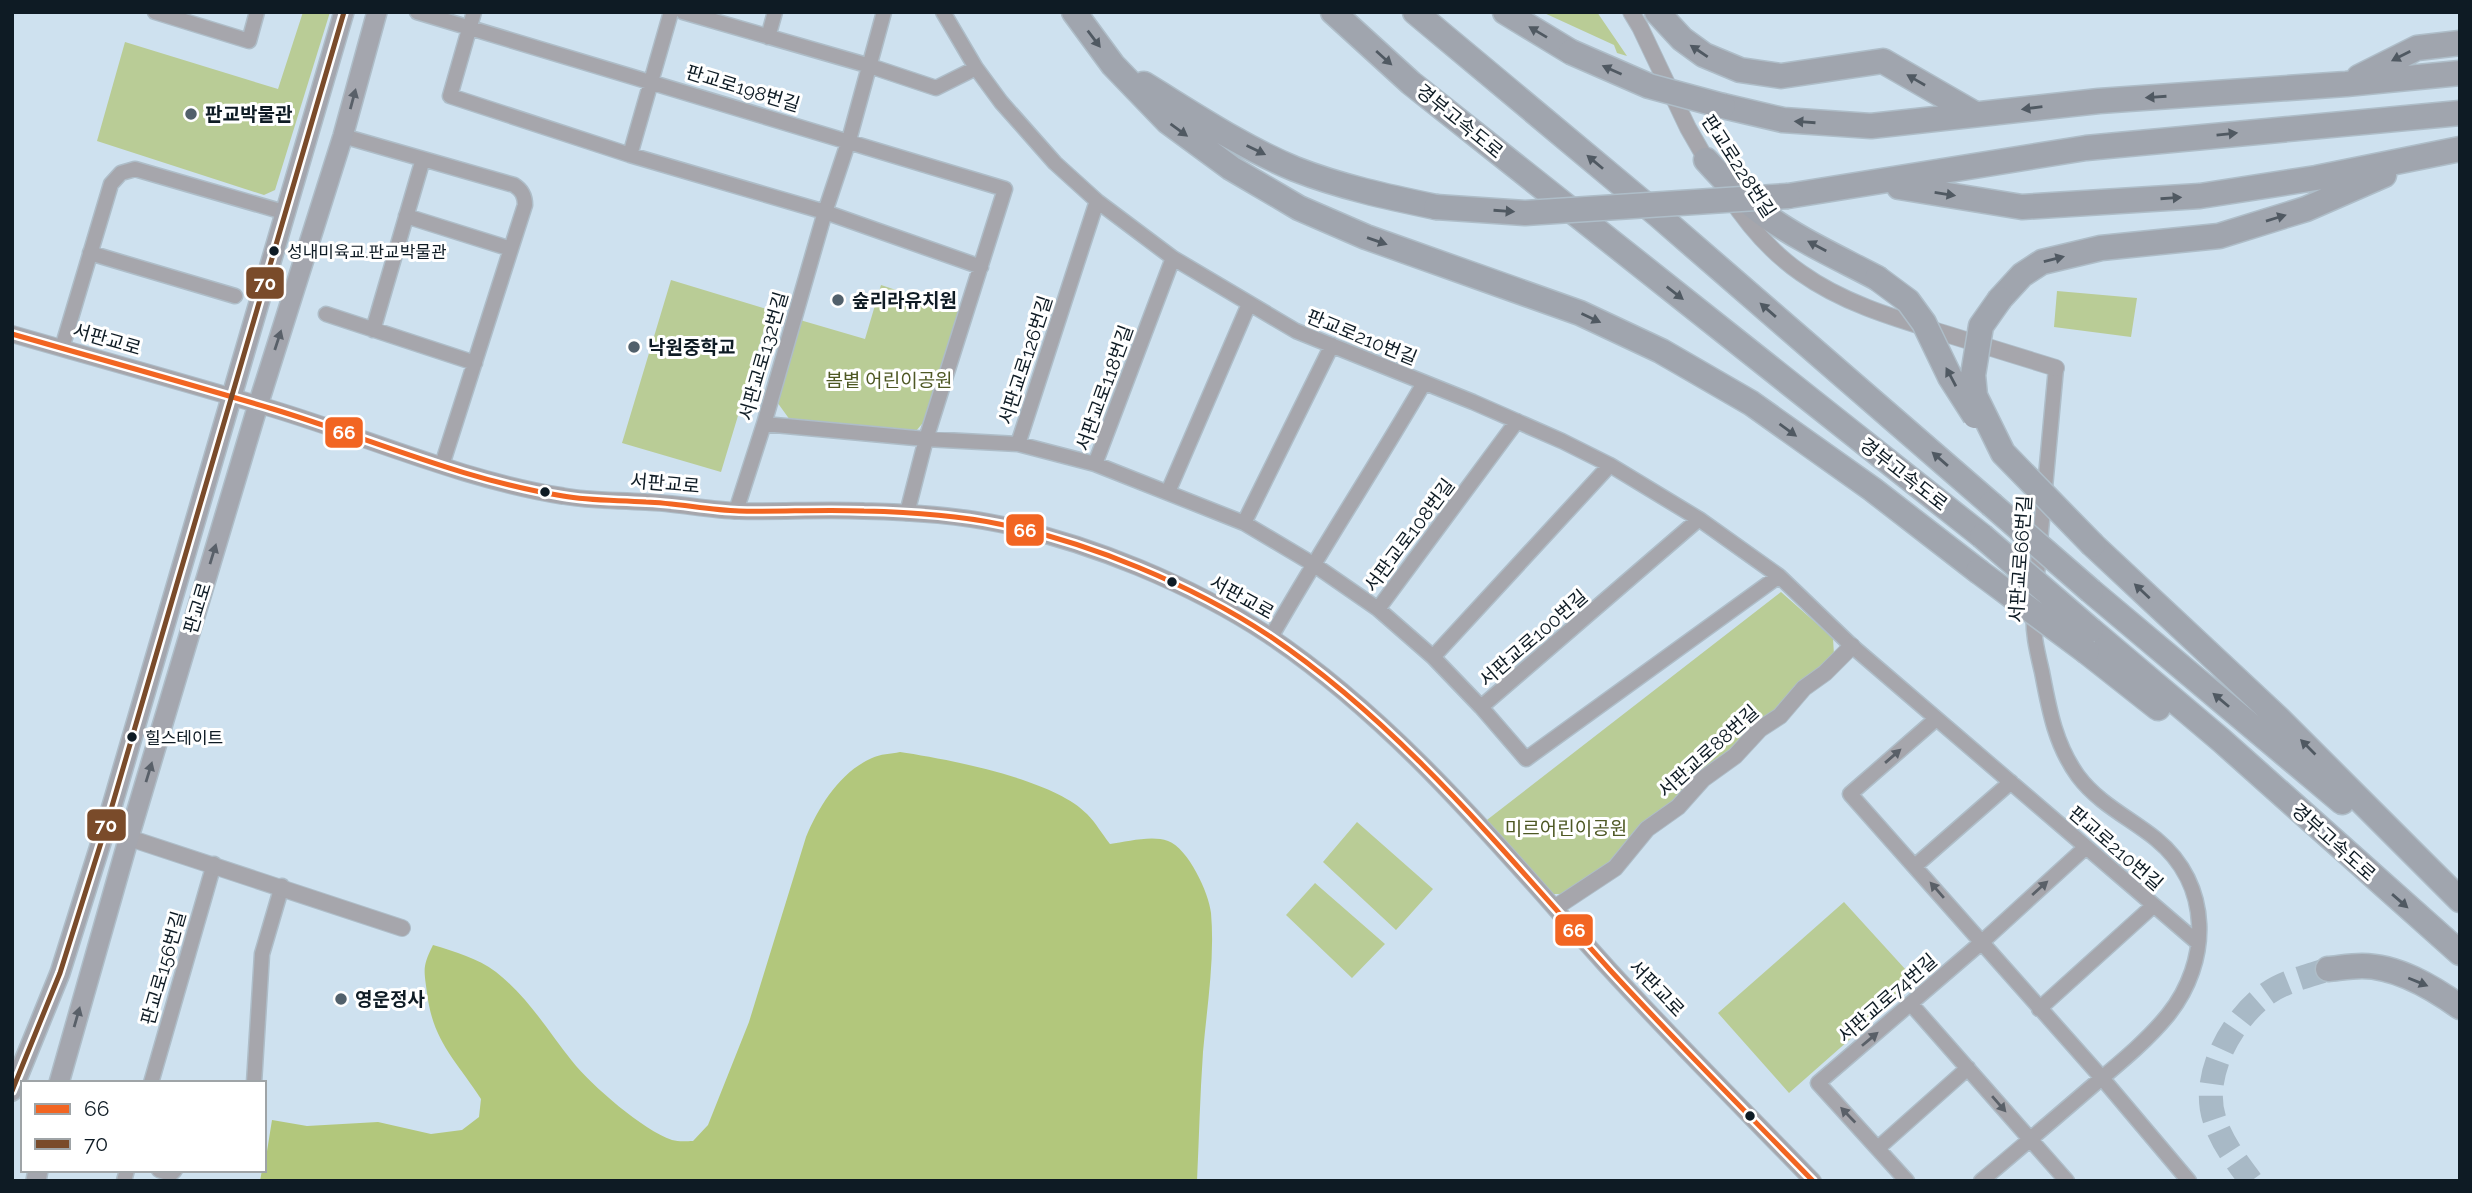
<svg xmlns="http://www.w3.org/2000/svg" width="2472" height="1193" font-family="Raleway,'Noto Sans KR',sans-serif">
<rect width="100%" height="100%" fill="#cee1ef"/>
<path fill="#b9cc96" d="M303,12H330L275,190L264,195L97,141L125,42L278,89Z
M1542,12H1597L1627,56L1617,53L1614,45Z
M671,280L770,310L721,472L622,443Z
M881,285L962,312L927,418L916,431L790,420L777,402L800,320L865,339Z
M2057,291L2137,298L2131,337L2054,327Z
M1781,592L1833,638L1834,655L1575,894H1552L1483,823Z
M1357,822L1433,889L1396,930L1323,862Z
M1315,883L1385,944L1352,978L1286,915Z
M1844,902L1916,981L1789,1093L1718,1013Z"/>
<path fill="#b2c77c" d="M900,752C947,759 1054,779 1087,814C1096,823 1102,834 1110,844C1127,842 1151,835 1168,841C1188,848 1209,893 1211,913C1215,959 1207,1006 1203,1052C1200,1095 1199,1138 1197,1181H260L262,1170H264L272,1120L307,1126L378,1122L431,1134L462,1130L479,1117L481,1099C456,1060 433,1042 427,993C424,970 422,967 433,945C456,952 477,958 496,972C528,997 548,1031 572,1061C592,1086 643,1130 672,1140C679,1142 687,1141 693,1141L708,1125L749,1022L806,837C819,806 840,772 872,758C880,754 891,754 900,752Z"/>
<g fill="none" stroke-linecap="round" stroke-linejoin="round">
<path stroke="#a8b9c6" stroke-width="24" stroke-dasharray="24 12" stroke-linecap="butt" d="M2251,1181C2237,1162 2222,1143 2215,1121C2199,1077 2232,1018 2268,993C2285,981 2309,976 2328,969"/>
<g stroke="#aebdc8" stroke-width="17">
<path id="minor" d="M155,12L249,41L257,12
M417,12L1005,189L926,439L907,513
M474,12L450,96L630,155L825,212L981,267
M683,12L870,66L936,88L976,68
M943,12L976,68L1001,102L1055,163L1097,201L1173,258L1296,331L1473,402L1562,441L1610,465L1699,519L1779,576L1852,646L2198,943
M768,37L775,12
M343,136L514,185C522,190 525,196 525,205L442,465
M630,155L671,12
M406,216L511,249
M90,253L235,296
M326,314L475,363
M373,330L423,159
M62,348L111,184L121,173L135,169L287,213
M764,424L926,439L1018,444L1095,464L1244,523L1313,564L1378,609L1433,657L1481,707L1526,759L1779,576
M1018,444L1097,201
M1095,464L1173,258
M1168,492L1249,304
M736,511L764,424L825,212L849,140L884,12
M1244,523L1332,345
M2036,585L2056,368
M1378,609L1517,421
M1271,637C1320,551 1374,469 1424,383
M1433,657L1610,465
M1481,707L1699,519
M1936,719L1850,794L2102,1078L2189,1181
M1915,866L2011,782
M1911,1004L2067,1181
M2039,1009L2153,906
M151,1083L214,864
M254,1083L262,954L282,886
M1878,1148L1968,1068
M159,1170L171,1174L175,1170
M124,1181L127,1170
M1907,1181L1818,1083L1982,942L2086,847
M1981,1181C2018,1150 2054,1119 2090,1088C2117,1065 2145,1043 2168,1015C2211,961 2212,885 2156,839C2130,818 2099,804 2078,776C2055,744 2049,709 2042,672C2037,651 2032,631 2034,609"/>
</g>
<g stroke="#aebdc8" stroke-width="18">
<path id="tertiary" d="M1631,12L1640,27L1688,128L1711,168
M1729,196C1748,225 1772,253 1801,273C1843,303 1894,318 1943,333C1981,345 2018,356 2056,368
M12,334C99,359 186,383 273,409C369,438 463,480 563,496C590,501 618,500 646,502C677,503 708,510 739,511C781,512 823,509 864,511C909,512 956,515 999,524C1089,542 1192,585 1268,635C1401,724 1504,853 1610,970C1676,1042 1745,1111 1813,1181
M105,830L402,928
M1556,907L1615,868L1647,829L1678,807L1703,779L1735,756L1760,729L1780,716L1804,688L1825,673L1852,646"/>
</g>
<g stroke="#aebdc8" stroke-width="22">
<path id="secondary" d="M59,1083L129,837L258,405L343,136L377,12
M12,1091L60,973L105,830L344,12
M36,1181L38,1170"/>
</g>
<g stroke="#aebdc8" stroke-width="27">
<path id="motorway" d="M1074,12L1113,65L1167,121L1231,168L1299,208L1366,237L1580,313L1661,351L1751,403L1872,489L1978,571
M1333,12L1411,83L1982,536
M1415,12L1658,215L1991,504
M1505,12L1571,52
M1657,12L1682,39L1704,55L1740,70L1781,76L1883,61L1975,114
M2359,77L2417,48L2460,43
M1144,84C1193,114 1242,147 1295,169C1341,187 1388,197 1436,207
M1723,106L1783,120L1871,126L2099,101L2346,84L2460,73
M1706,160C1723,179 1741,198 1762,213C1797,239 1839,258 1877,278
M1899,187L2022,207L2200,196L2316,178L2460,149
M1788,196L2086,148L2460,113
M2000,299L2022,275L2042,262L2101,248L2219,236L2306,209L2384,175
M2093,545L2278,718L2460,900
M2091,591L2342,802
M2091,630L2221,740L2460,953
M2087,652L2158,708
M2328,969C2339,968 2351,966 2362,966C2397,966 2432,987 2460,1007"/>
</g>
<use href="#minor" stroke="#a6a6ac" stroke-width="14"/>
<use href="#tertiary" stroke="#a6a6ac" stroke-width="16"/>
<use href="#secondary" stroke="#a4a6ae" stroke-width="19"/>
<use href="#motorway" stroke="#a0a5ae" stroke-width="24"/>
<g stroke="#aebdc8" stroke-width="27" stroke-linecap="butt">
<path id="motorway-bridge" d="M1571,52L1649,86L1723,106
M1436,207L1525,213L1788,196
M1877,278L1908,301L1924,323L1950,377L1975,416
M2000,299L1981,326L1973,375L1975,396L2003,453L2093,545
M1991,504L2091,591
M1982,536L2091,630
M1978,571L2087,652"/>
</g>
<use href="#motorway-bridge" stroke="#a0a5ae" stroke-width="24"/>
<g stroke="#fff" stroke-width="10">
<path id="bus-1" d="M12,334C99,359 186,383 273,409C369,438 463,480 563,496C590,501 618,500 646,502C677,503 708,510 739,511C781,512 823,509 864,511C909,512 956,515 999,524C1089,542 1192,585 1268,635C1401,724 1504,853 1610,970C1676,1042 1745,1111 1813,1181"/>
</g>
<g stroke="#fff" stroke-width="10">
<path id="bus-2" d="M12,1091L60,973L105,830L344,12"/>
</g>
<use href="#bus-1" stroke="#f26522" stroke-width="5"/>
<use href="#bus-2" stroke="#7a4b2a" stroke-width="5"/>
</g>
<defs><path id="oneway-solid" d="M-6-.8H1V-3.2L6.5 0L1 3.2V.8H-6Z" transform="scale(1.75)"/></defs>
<g fill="#505962">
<use href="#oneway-solid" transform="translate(1538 32) rotate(-149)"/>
<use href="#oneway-solid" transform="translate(1094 39) rotate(53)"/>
<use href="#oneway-solid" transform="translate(1699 51) rotate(-146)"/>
<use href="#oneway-solid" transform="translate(2401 56) rotate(153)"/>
<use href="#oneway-solid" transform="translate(1384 58) rotate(42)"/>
<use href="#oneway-solid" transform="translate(1612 70) rotate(-156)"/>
<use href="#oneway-solid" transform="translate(1916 80) rotate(-150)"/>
<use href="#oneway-solid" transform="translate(2156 97) rotate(176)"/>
<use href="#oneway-solid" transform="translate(2032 108) rotate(173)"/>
<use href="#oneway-solid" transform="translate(1805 122) rotate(-176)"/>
<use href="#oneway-solid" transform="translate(1179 130) rotate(36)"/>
<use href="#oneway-solid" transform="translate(2227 134) rotate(-6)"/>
<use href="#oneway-solid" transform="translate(1256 150) rotate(26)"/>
<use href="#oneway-solid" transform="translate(1595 162) rotate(-140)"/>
<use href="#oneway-solid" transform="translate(1945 194) rotate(9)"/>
<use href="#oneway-solid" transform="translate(2171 198) rotate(-4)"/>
<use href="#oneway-solid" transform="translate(1504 211) rotate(4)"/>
<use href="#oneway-solid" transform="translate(2276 218) rotate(-17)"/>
<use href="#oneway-solid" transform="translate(1377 241) rotate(19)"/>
<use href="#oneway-solid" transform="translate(1817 246) rotate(-152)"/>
<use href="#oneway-solid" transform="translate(2054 259) rotate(-14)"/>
<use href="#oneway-solid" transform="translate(1675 293) rotate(38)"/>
<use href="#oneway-solid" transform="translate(1768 310) rotate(-139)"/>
<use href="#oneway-solid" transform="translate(1591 318) rotate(25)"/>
<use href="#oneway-solid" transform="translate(1951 377) rotate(-118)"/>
<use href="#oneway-solid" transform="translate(1788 430) rotate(36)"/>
<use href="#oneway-solid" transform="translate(1940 459) rotate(-139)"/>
<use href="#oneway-solid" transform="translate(2142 591) rotate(-137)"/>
<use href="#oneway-solid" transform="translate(2221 700) rotate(-140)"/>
<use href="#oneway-solid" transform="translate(2308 747) rotate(-135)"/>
<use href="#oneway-solid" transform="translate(2400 901) rotate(41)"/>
<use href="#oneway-solid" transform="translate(2418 982) rotate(22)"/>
</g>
<g fill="#596069">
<use href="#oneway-solid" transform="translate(353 99) rotate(-75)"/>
<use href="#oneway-solid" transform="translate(278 340) rotate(-72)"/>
<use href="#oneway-solid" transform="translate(213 554) rotate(-73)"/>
<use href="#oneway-solid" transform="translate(149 772) rotate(-73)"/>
<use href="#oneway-solid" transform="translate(77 1017) rotate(-74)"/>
</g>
<g fill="#5a6068">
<use href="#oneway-solid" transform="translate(1893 756) rotate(-41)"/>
<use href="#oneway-solid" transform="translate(2040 888) rotate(-42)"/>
<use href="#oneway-solid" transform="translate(1937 890) rotate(-131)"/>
<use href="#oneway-solid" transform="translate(1870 1039) rotate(-40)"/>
<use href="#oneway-solid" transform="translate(1999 1104) rotate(49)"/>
<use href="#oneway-solid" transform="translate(1848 1115) rotate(-134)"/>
</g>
<g fill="#51606b" stroke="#fff" stroke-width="2.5">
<circle cx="191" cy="114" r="7"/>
<circle cx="838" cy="300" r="7"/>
<circle cx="634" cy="347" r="7"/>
<circle cx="341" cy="999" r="7"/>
</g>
<g fill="#0e1b24" stroke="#fff" stroke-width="2.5">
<circle cx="274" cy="251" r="6"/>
<circle cx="545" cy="492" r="6"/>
<circle cx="1172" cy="582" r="6"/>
<circle cx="132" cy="737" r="6"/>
<circle cx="1750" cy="1116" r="6"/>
</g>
<g text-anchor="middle" stroke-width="6" stroke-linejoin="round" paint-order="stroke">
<g font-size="17" fill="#0e1b24" stroke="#fff" text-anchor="start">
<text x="287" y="258">성내미육교.판교박물관</text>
<text x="145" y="744">힐스테이트</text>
</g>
<g font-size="19" fill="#0e1b24" stroke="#fff">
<text transform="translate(743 88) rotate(17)" y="7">판교로198번길</text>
<text transform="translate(1460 121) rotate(39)" y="7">경부고속도로</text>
<text transform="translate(1739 166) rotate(57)" y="7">판교로228번길</text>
<text transform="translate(1362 337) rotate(22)" y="7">판교로210번길</text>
<text transform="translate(107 339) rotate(16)" y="7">서판교로</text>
<text transform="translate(763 356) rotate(-74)" y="7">서판교로132번길</text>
<text transform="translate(1025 360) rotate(-72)" y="7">서판교로126번길</text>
<text transform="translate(1104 388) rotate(-70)" y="7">서판교로118번길</text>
<text transform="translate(1904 474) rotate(38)" y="7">경부고속도로</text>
<text transform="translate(665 483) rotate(5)" y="7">서판교로</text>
<text transform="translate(1409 535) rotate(-53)" y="7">서판교로108번길</text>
<text transform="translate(2020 559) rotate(-86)" y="7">서판교로66번길</text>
<text transform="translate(1242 597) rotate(29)" y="7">서판교로</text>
<text transform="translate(197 608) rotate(-73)" y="7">판교로</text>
<text transform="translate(1533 638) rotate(-41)" y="7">서판교로100번길</text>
<text transform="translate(1708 751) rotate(-42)" y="7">서판교로88번길</text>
<text transform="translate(2334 842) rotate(42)" y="7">경부고속도로</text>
<text transform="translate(2116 848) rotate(41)" y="7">판교로210번길</text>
<text transform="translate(163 968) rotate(-74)" y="7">판교로156번길</text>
<text transform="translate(1657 988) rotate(46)" y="7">서판교로</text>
<text transform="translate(1887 998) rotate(-41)" y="7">서판교로74번길</text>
</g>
<g font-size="19" font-weight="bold" fill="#0e1b24" stroke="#fff" text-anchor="start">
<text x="205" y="121">판교박물관</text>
<text x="852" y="307">숲리라유치원</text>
<text x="648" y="354">낙원중학교</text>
<text x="355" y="1006">영운정사</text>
</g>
<g font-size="19" fill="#4e5824" stroke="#fff">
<text x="889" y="387">봄볕 어린이공원</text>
<text x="1566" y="835">미르어린이공원</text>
</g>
</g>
<g stroke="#fff" stroke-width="2.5">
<rect x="245" y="266" width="40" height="34" rx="7" fill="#7a4b2a"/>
<rect x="324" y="416" width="40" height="33" rx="7" fill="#f26522"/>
<rect x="1005" y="513" width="40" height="34" rx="7" fill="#f26522"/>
<rect x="86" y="808" width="41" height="34" rx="7" fill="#7a4b2a"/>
<rect x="1554" y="913" width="40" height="34" rx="7" fill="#f26522"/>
</g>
<g font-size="19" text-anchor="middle" font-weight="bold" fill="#fff">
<text x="265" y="290">70</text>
<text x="344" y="439">66</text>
<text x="1025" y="537">66</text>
<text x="106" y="832">70</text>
<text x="1574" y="937">66</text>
</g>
<rect width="2472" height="1193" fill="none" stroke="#0e1b24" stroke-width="28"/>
<rect x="21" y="1081" width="245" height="91" fill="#ffffff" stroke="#9fa4a7" stroke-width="2"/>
<rect x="35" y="1104" width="35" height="10" fill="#f26522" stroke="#9fa4a7" stroke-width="2"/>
<text x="84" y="1116" font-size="21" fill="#0e1b24">66</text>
<rect x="35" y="1139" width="35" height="10" fill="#7a4b2a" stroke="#9fa4a7" stroke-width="2"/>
<text x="84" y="1151" font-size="21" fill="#0e1b24">70</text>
</svg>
